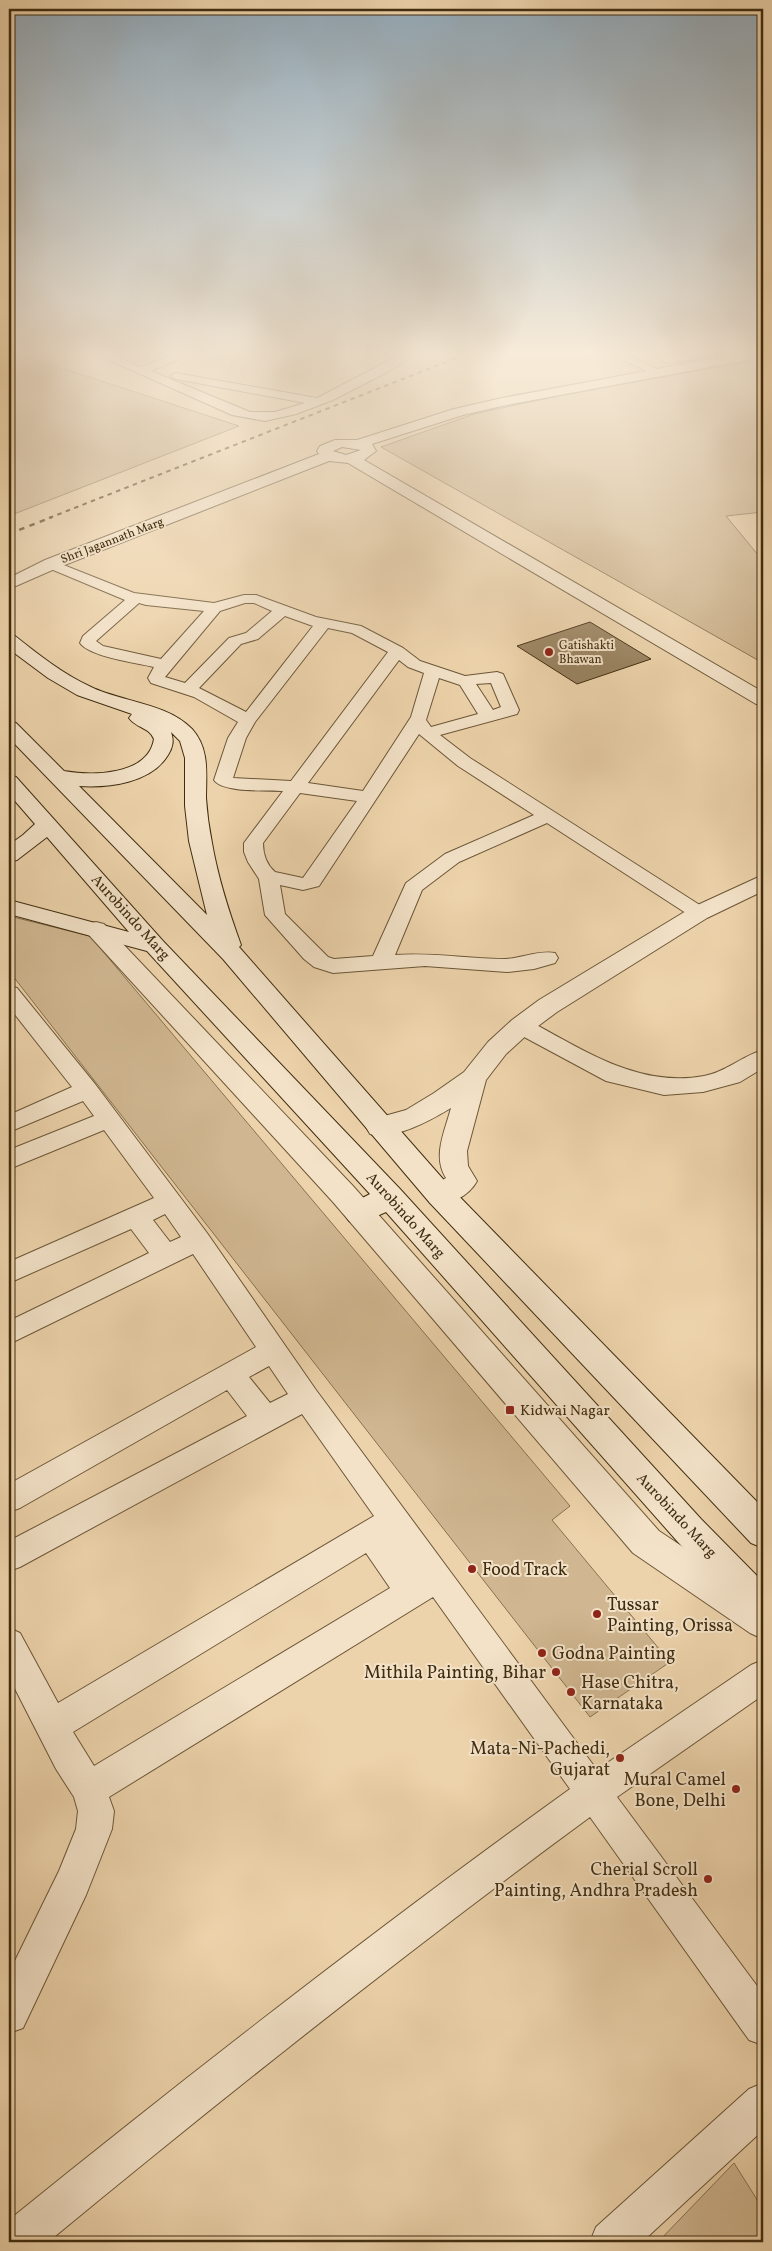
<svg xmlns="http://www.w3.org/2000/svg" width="772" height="2251" font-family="Vollkorn,serif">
<rect width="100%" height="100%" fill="#edd3ab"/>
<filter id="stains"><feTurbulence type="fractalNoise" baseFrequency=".004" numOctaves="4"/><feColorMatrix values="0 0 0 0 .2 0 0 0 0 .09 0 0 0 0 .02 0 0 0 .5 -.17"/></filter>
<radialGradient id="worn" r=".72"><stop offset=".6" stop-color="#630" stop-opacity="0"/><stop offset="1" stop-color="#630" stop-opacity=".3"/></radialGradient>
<path fill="#d0b791" stroke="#887250" d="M25,356L239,426L9,516V361Z
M763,359V512L726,516L763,561V663L381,447L474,414L563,395Z
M9,916L90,936L570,1506L552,1520L670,1662L590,1717L9,971Z
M734,2163L763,2209V2242H658Z"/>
<path fill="#9a8361" stroke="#402d10" d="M590,622L651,659L577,684L517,646Z"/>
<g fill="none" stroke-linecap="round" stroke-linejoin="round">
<g stroke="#6b5637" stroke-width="2">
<path id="minor" d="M89,351H104L141,367L182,351H197L151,371L250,412H275L305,403L176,379L170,376L176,373L317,398L408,351H421L387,372L333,400L296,414L265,421L232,415Z
M583,351H601L600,353L584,354Z
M605,351H619L663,372L657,375L653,374Z
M644,351H658L669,356L696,353L701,356L696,359L667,363Z
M51,560L134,593L214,603L244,595H256L316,617L361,626L403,648L420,661L465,676L497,672L503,674L519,710L517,714L440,735L470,758L706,909L709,913L706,917L699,919L692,917L547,823L459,862L422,890L395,955C433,952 469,959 506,959C522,958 540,950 555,953L558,958L555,963L534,969L507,972L425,966L333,973L314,967L304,959L265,915L259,879L248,862L244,852V843L283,791C267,790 223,793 214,780L228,738L238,722L194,697L151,683L148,678L154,667C137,663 90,657 80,643L83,636L125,600L46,567L44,564ZM139,603L146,605L204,611L161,659L103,646L96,641ZM245,603H254L272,611L246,633L229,638L185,683L165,677L220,611ZM285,616L313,626L246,712L199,688L241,644L258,639ZM328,628L352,633L388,652L291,781L233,778L246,738L255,722ZM399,660L408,667L424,673L411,717L363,791L308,783ZM439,678L460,685L478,714L431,727L426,720ZM491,683L501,707L493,710L476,684ZM419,734L458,766L534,815L445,854L406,883L373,956L334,959L328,957L285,914L280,885L303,890L319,886ZM300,793L357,801L303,878L275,872C267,865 263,855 263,843Z
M9,986L17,988L95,1084L207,1233L316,1390L597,1770L751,1665L763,1660V1695L617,1797L763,1994V2045L749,2040L590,1817C405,1953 225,2096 48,2242H9V2220C192,2072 378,1927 570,1789L433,1597L109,1797L114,1811L112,1829L86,1895L23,2028L9,2033V1973L59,1871L76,1829L78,1811L74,1797L56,1769L9,1677V1628L20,1633L58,1703L374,1516L302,1414L20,1567L9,1571V1541L247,1416L227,1390L20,1508L9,1512V1484L256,1347L193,1254L9,1344V1321L149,1253L131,1229L9,1283V1262L154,1198L104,1130L9,1169V1150L94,1116L83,1101L9,1132V1115L72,1087L9,1007ZM165,1214L181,1237L170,1242L153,1220ZM269,1366L288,1394L270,1403L249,1377ZM366,1553L390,1588L94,1766L73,1732Z
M521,1019L529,1021C584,1050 638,1088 704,1076C726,1072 742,1056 763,1050V1068L740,1082L703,1092L664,1095L606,1081L513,1031L510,1026L513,1021Z
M763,2083V2130L642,2242H590L596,2227L749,2089Z"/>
</g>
<g stroke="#6b5637" stroke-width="2">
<path id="tertiary" d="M753,351H763V357L502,406L463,415L372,444L376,451L364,460L763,692V706L756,704L348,463L329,461L57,568L9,589V578L45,560L319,454L317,451L320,446L335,440H357L454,409L502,398ZM342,447L361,450L346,455L333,451Z
M763,875V891L707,918L557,1012L530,1032L506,1054L486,1080L467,1151L468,1166L477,1181C469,1196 447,1208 430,1203L426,1195L430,1187L446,1178C432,1156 445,1131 451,1108C431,1120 394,1141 370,1134L366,1127L370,1120L406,1110L434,1093L464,1072L488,1042L512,1020L539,1000L691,908Z
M96,922L104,924L353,1186L659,1531L763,1600V1639L750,1633L633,1553L333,1202L88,934L84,929L88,924Z"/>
</g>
<g stroke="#402d10" stroke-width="2">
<path id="secondary" d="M9,635L15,636C39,655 63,674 91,687C122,702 167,703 192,729C210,749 206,774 206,798C207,813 209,828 212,843C218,878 229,912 241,945L239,947L450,1187L763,1508V1548L751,1543L430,1203L223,959L9,738V721L16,723L64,771C92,776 148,776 154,739C149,727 136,728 129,718L132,714L77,695L48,678L9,649ZM171,732L180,741L185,758V806L189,841L207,915L79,786C109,788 151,783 168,755C173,747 174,741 171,732Z
M9,775L16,777L163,941L400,1189L701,1519L763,1582V1624L750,1619L677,1541L386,1212L359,1224L349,1221L344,1213L349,1205L370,1194L147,951L9,914V900L129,932L47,837L17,860L9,862V845L23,835L35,824L9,794Z"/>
</g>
<use href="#minor" fill="#f3e2c8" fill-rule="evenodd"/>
<use href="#tertiary" fill="#f3e2c8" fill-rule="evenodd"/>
<use href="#secondary" fill="#f3e2c8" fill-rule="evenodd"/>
<path stroke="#402d10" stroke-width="2" stroke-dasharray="4.5 4.5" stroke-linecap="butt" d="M49,518L474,351"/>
<path stroke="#402d10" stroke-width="2.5" stroke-dasharray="5.5 5.5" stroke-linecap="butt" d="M9,534L52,517"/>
</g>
<linearGradient id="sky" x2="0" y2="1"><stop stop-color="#92aaba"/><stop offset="0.53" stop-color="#f7ebd9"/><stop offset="1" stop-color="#f7ebd9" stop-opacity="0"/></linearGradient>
<rect width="772" height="666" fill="url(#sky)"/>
<g fill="#8f2418" stroke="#f3e2c8" stroke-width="2">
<circle cx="549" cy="652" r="5"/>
<rect x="505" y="1405" width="10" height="10" rx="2.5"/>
<circle cx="472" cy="1569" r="5"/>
<circle cx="597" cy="1614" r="5"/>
<circle cx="542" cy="1653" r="5"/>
<circle cx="556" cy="1672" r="5"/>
<circle cx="571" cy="1692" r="5"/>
<circle cx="620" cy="1758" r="5"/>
<circle cx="736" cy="1789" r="5"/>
<circle cx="708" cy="1879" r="5"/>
</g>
<g text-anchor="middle" stroke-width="4" stroke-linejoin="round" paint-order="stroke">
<g font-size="12" fill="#402d10" stroke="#f3e2c8">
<text transform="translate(112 540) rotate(-21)" y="4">Shri Jagannath Marg</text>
</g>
<g font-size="12" fill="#402d10" stroke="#f3e2c8" text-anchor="start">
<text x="559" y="649">Gatishakti<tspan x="559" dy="14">Bhawan</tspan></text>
</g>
<g font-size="15" fill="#402d10" stroke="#f3e2c8">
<text transform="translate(131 917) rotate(48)" y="5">Aurobindo Marg</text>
<text transform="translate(406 1215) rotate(48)" y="5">Aurobindo Marg</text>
<text transform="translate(677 1515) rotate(47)" y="5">Aurobindo Marg</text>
</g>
<g font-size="15" fill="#402d10" stroke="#f3e2c8" text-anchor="start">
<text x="520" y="1415">Kidwai Nagar</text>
</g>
<g font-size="18" fill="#402d10" stroke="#f3e2c8" text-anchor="start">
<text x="482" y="1575">Food Track</text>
<text x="607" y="1610">Tussar<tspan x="607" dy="21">Painting, Orissa</tspan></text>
<text x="552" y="1659">Godna Painting</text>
<text x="546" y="1678" text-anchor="end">Mithila Painting, Bihar</text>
<text x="581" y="1688">Hase Chitra,<tspan x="581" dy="21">Karnataka</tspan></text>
<text x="610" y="1754" text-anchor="end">Mata-Ni-Pachedi,<tspan x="610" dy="21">Gujarat</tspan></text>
<text x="726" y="1785" text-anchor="end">Mural Camel<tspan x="726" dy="21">Bone, Delhi</tspan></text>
<text x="698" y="1875" text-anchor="end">Cherial Scroll<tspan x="698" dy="21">Painting, Andhra Pradesh</tspan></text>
</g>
</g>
<rect width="772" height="2251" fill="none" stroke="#edd3ab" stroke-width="30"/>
<rect x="10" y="10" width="752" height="2231" fill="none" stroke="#402d10" stroke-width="2.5"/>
<rect x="15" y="15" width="742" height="2221" fill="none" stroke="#402d10"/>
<rect width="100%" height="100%" filter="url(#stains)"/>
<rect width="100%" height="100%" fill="url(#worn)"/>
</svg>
